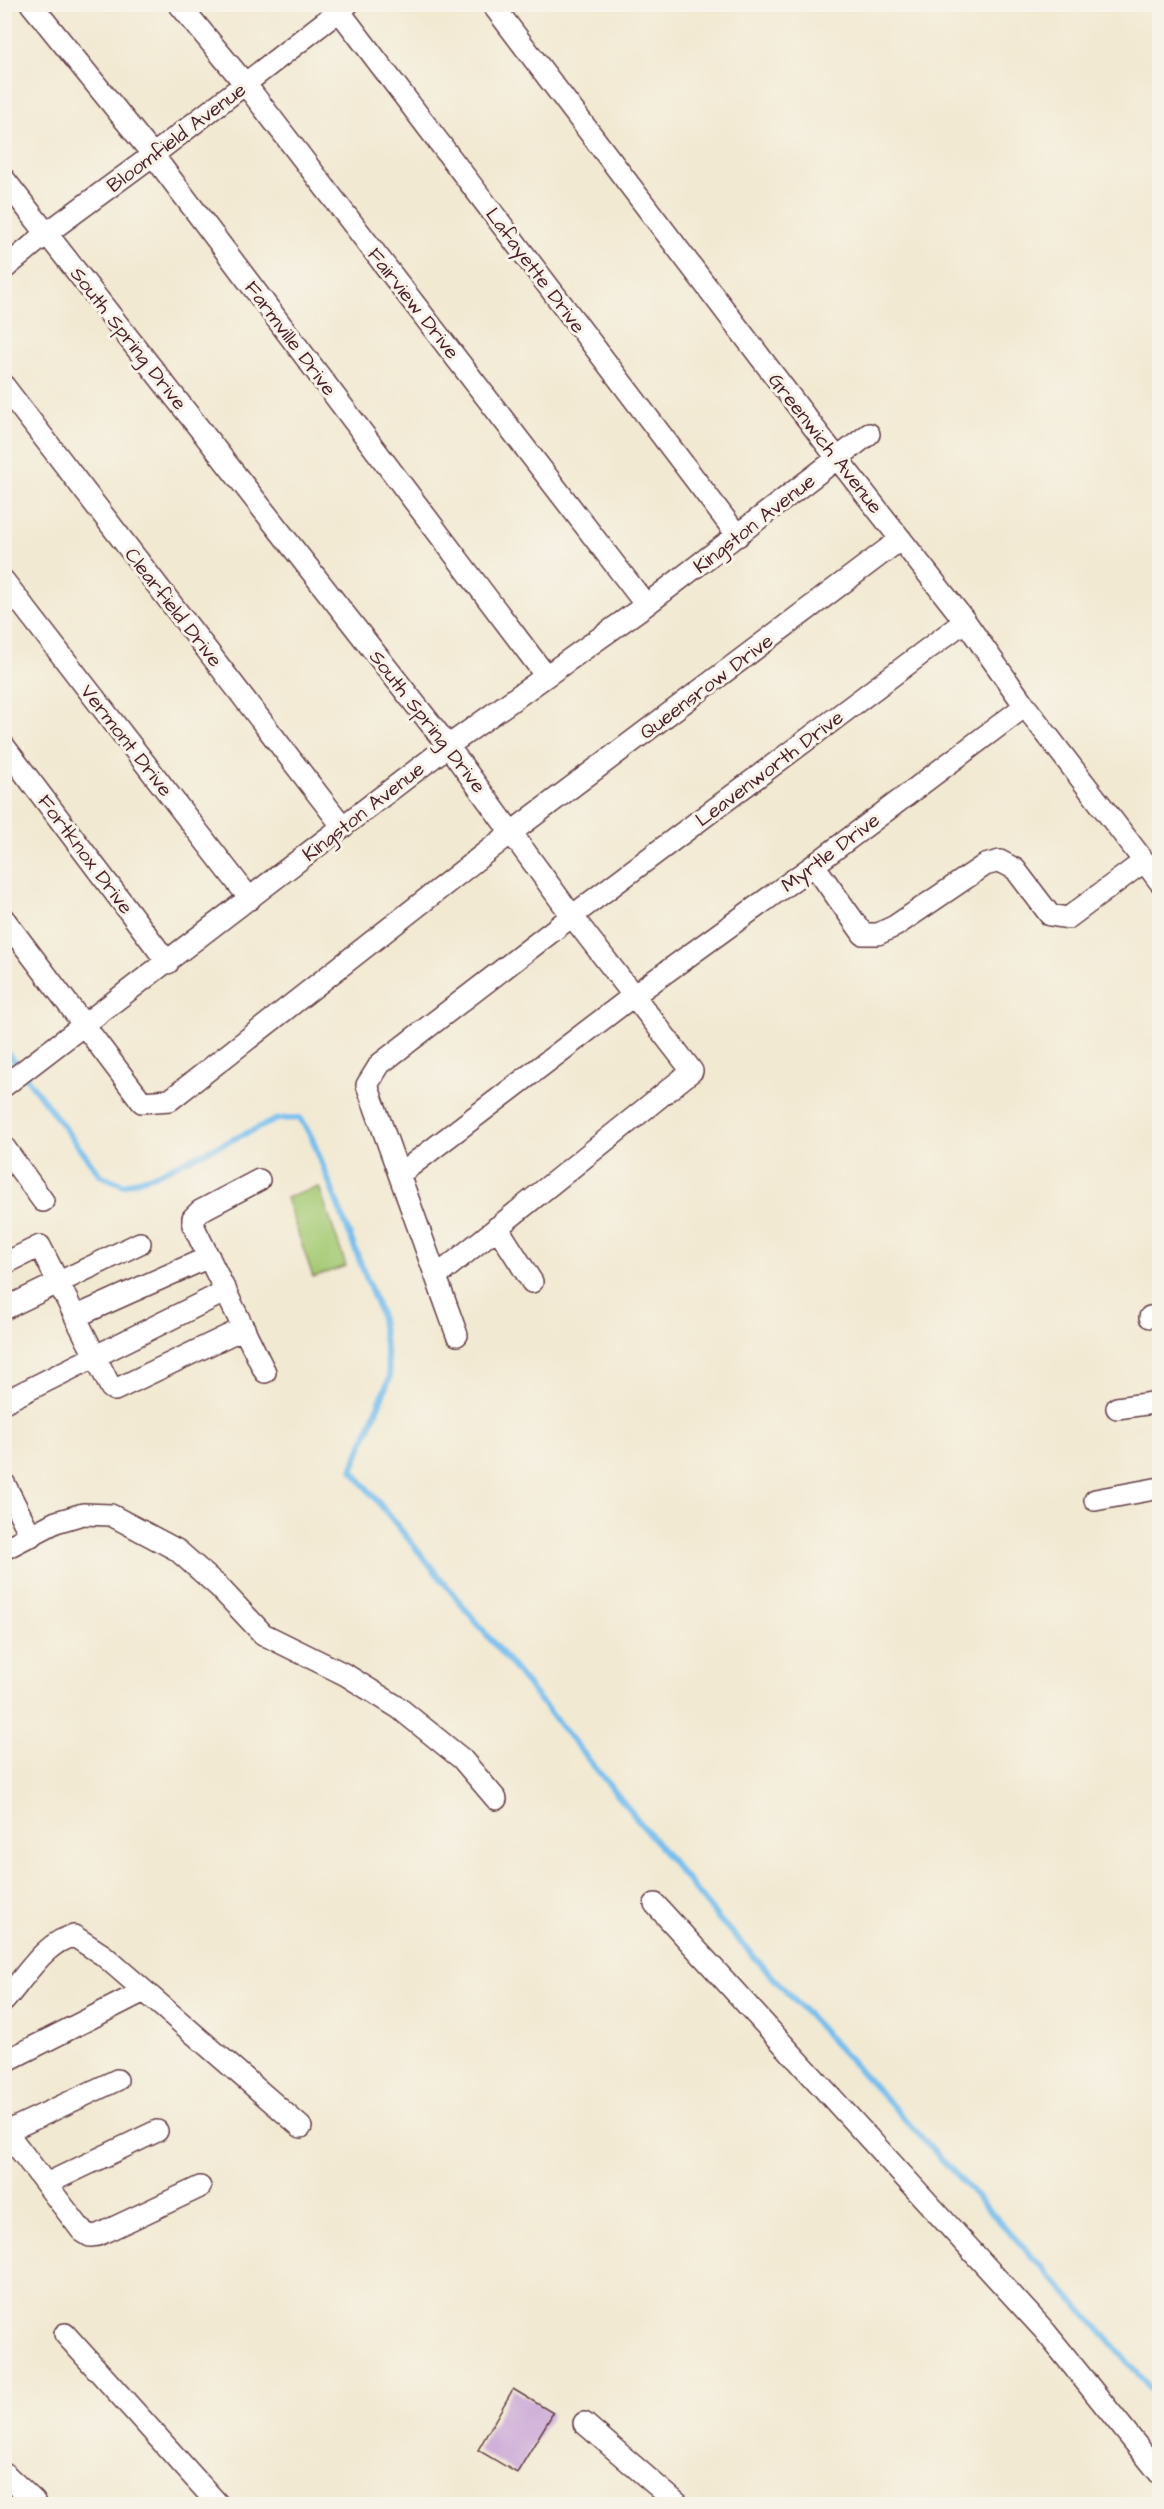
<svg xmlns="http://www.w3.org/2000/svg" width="1164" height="2509" font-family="'Architects Daughter',sans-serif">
<rect width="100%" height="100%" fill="#f7f3e8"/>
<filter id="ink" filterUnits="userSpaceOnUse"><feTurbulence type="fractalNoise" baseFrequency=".0167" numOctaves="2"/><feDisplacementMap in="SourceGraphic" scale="12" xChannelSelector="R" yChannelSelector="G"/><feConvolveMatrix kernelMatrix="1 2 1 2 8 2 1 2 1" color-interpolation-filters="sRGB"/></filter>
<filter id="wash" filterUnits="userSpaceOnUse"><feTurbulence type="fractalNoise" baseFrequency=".008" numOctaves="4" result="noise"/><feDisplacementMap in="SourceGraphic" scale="24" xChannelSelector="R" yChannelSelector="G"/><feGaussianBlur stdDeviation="1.35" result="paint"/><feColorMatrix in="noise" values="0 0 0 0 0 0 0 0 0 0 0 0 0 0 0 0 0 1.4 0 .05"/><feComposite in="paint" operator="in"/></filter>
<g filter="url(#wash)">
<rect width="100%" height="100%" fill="#f2e9d2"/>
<path fill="#a5cb75" stroke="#787550" stroke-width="1.5" d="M319,1187L346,1266L313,1277L286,1198Z"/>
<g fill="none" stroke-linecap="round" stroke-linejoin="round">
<path stroke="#76beee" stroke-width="6" d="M4,1048L100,1175L124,1185L154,1175L278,1119L300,1118L312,1138L380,1313L390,1377L352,1470L718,1918L1090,2319L1160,2399"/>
</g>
<g id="blocks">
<path fill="#cba7d7" d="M513,2389L553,2413L517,2473L478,2450Z"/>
</g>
</g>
<g filter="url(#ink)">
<use href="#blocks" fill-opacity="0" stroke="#633d44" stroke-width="1.5"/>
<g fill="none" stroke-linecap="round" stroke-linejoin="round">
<g stroke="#633d44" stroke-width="24">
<path id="minor" d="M31,4L153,155L546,676
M179,4L246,85L646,605
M334,4L738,536
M492,4L837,458L965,621L1025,706L1160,882
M4,179L448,746L572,916L692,1071L437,1276
M4,269L47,233L153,155L348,4
M4,386L343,827
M4,581L250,899
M4,746L168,963
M814,865L863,934H878L895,926L985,865L1000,861L1015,869L1050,915L1068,918L1143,862
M4,919L142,1102L170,1100L512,832L901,539
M4,1086L448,746L646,605L869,434
M4,1147L43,1201
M400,1174L633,996L814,865L1025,706
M259,1180L200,1211L193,1218V1225L265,1372
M497,1227L532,1282
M4,1264L40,1246L111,1388L115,1390L244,1328
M4,1309L140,1243
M77,1316L209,1257
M1150,1317L1160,1316
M457,1335L367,1085L380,1064L572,916L965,621
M4,1402L226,1291
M1117,1408L1160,1402
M4,1483L31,1536
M1095,1500L1160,1488
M4,1549L56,1522L83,1514L111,1515L177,1550L219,1587L263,1634L346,1675L399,1708L462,1759L496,1799
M655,1904L1044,2330L1160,2474
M4,2001C23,1980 46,1940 74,1936L103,1955L301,2127
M4,2062L144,1991
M4,2129L82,2231L90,2236L98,2235L200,2187
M6,2132L117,2080
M46,2184L157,2131
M65,2334L218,2504
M584,2423L678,2504
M4,2473L34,2501"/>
</g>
<use href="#minor" stroke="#fff" stroke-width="21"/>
</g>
</g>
<g text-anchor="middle" stroke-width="6" stroke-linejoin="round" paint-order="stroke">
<g font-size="20" fill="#4a1f2b" stroke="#f7f3e8">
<text transform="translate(176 137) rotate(-37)" y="7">Bloomfield Avenue</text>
<text transform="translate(536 270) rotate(53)" y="7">Lafayette Drive</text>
<text transform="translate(414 303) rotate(52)" y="7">Fairview Drive</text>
<text transform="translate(129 338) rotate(52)" y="7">South Spring Drive</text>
<text transform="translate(291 338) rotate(53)" y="7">Farmville Drive</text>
<text transform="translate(826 443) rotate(52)" y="7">Greenwich Avenue</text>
<text transform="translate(754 523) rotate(-38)" y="7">Kingston Avenue</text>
<text transform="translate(174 607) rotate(52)" y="7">Clearfield Drive</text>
<text transform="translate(706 686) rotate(-37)" y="7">Queensrow Drive</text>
<text transform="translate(428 721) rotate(52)" y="7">South Spring Drive</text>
<text transform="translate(127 740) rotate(52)" y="7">Vermont Drive</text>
<text transform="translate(769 768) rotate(-37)" y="7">Leavenworth Drive</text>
<text transform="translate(363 811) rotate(-38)" y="7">Kingston Avenue</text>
<text transform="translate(830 852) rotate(-37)" y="7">Myrtle Drive</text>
<text transform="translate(86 854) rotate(53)" y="7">Fortknox Drive</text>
</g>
</g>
<rect width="1164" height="2509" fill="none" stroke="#f7f3e8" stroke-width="24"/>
</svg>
